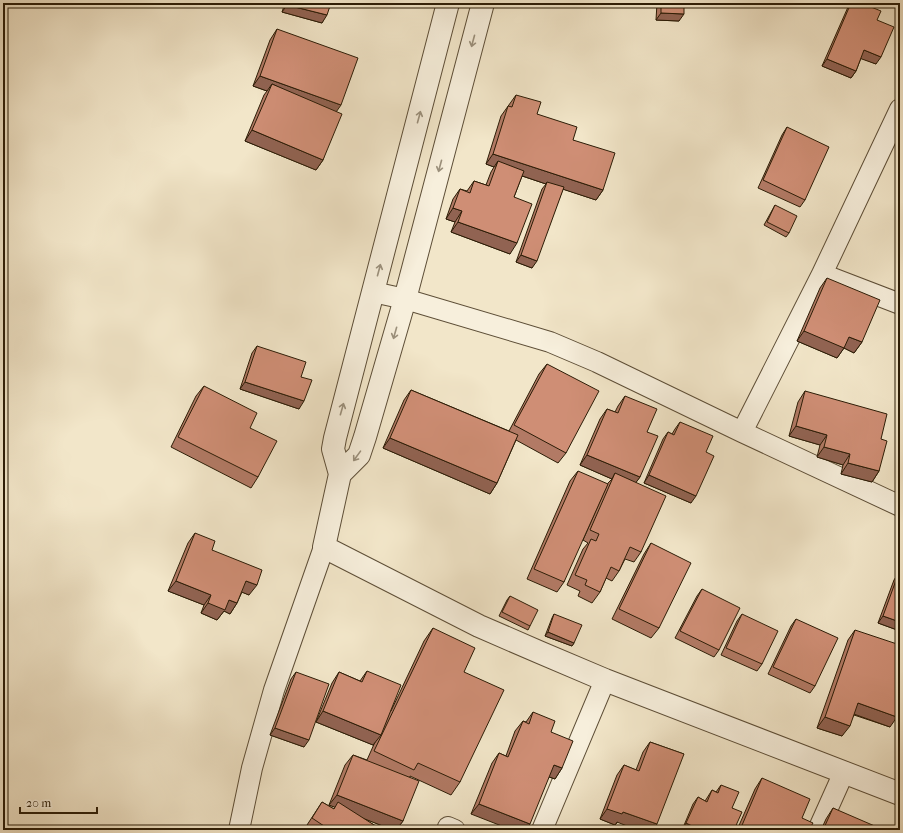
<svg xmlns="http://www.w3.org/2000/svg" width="903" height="833" font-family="'IM FELL French Canon',serif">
<rect width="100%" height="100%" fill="#f2e6c9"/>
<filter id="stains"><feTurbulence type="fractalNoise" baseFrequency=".005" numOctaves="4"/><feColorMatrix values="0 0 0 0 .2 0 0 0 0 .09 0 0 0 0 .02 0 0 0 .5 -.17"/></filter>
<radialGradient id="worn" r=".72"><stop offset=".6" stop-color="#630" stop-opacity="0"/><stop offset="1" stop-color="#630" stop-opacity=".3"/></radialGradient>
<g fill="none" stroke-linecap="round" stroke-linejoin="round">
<g stroke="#5d4e37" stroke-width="22">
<path id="minor" d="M822,274L900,304
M373,292L405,299L550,342L597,362L742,432L900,506
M742,432L822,274L900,109
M448,827L455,830
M239,830L252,768L274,690L324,547
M542,830L605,680
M818,830L844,772"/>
</g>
<g stroke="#5d4e37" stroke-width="24">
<path id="tertiary" d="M448,3L335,438L333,449L340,474L324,547L479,626L539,652L605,680L900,794
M340,474L359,455L365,437L405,299L483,3"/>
</g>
<use href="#minor" stroke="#f7efdc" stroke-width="20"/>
<use href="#tertiary" stroke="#f7efdc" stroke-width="22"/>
</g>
<path fill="#b27a65" stroke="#2b1c06" d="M285,3H331L322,23L282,12Z
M657,3H684L679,21L656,20Z
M850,3H861L877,20L876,64L861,58L856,71L851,78L822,66L848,7Z
M277,29L337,112L323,160L316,170L245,141L264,95L267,91L253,86L270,40Z
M516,95L537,114L573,140L603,190L596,200L563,189L532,268L516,262L542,189L546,184L522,176L514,197L510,254L451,232L455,222L446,219L453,199L460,189L467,191L474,181L486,185L491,172L494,167L486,164L501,116Z
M900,124V133L897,131Z
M787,127L805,200L800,207L758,188L782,135Z
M775,205L789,233L786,237L764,225Z
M827,278L862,342L854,353L844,348L837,358L797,341L820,288Z
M257,346L301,377L299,409L240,389L252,353Z
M547,364L566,453L558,463L516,440L497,483L490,494L383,448L404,400L411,390L509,431L539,374Z
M204,386L250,428L258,477L251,488L171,447L196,396Z
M805,391L881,439L879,471L872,482L841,474L843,465L817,457L820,445L789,436L798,402Z
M625,396L647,432L640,477L636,482L641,552L634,562L625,559L619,571L612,581L606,578L600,592L592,603L578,596L580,591L567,585L583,549L588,543L583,540L608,483L612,479L580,465L600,419L607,409L615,412L618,406Z
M680,422L706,452L691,503L644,483L663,439L668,432L672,434L675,429Z
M578,471L564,582L557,592L527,579L570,481Z
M195,533L212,550L249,595L242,592L237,603L230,614L224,611L217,620L201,613L204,605L168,591L188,543Z
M651,543L659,628L651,638L612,619L644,554Z
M899,572L900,573V631L878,623L894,580Z
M702,589L719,650L714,657L675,638L697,596Z
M510,596L530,626L528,630L499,616L507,600Z
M554,614L574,643L572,646L545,636L552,618Z
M742,614L762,664L757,671L721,655L737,621Z
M796,619L815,686L810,693L768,674L791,626Z
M433,628L464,672L460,782L451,795L410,776L403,821L396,830H393L363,818L382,830H314L307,825L322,802L334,809L335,807L329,805L345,765L353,755L367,760L375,742L373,745L316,722L332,683L339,672L360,681L367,671L391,711L424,641Z
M855,630L890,727L854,715L842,736L817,728L848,640Z
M296,672L304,747L270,735L291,679Z
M533,712L551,732L562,768L555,779L549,777L471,814L492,763L499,753L506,756L515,731L523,721L526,722Z
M650,742L684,754L615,825L600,819L617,775L624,765L636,770L643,752Z
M762,778L802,818L809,830H737L755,789Z
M721,785L732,808L734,830H682L693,804L698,797L705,801L707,798L712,790L716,792Z
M833,808L875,830H821L826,819Z"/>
<path fill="#916352" stroke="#2b1c06" d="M287,5L327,15L322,23L282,12Z
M661,13L684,14L679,21L656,20Z
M864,50L881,57L876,64L859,58Z
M827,59L856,71L851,78L822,66Z
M260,76L341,105L334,115L272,84L267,91L253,86Z
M252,130L323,160L316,170L245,141Z
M493,154L603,190L596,200L547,184V182L546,184L496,167L498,161L494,167L486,164Z
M453,208L462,211L455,222L446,219Z
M458,222L517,243L510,254L451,232Z
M521,255L537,261L532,268L516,262Z
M804,331L849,337L862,342L854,353L844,348L837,358L797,341Z
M245,382L304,401L299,409L240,389Z
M796,426L827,435L820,445L789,436Z
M390,438L497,483L490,494L383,448Z
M824,447L850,454L843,465L817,457Z
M587,455L640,477L632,488L615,473L612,479L580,465Z
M848,463L879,471L872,482L841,474Z
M649,475L696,496L691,503L644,483Z
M176,581L211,595L204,605L168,591Z
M246,581L257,585L249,595L239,591Z
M229,600L237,603L230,614L224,611L217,620L201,613L208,603Z
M883,616L900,622V631L878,623Z
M548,632L574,643L572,646L545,636Z
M858,703L897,717L890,727L851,713Z
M323,711L381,735L373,745L316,722Z
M825,717L850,726L842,736L817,728Z
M275,728L309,740L304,747L270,735Z
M554,765L562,768L555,779L547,776Z
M337,795L403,821L396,830H393L329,805Z
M479,804L530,824L526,830H512L471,814Z
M607,809L623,812L657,824L653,830H637L617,822L615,825L600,819Z
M686,823L696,828L695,830H682Z"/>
<path fill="#cf8e75" stroke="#2b1c06" d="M288,3H331L327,15L287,5Z
M661,3H684V14L661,13Z
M851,3H861L881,11L877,20L894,27L881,57L864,50L856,71L827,59Z
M277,29L358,58L341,105L260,76Z
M272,84L342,114L323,160L252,130Z
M516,95L541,102L537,114L577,127L573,140L615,153L603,190L493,154L508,106L512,107Z
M787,127L829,147L805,200L763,180Z
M498,161L524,171L514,197L532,204L517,243L458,222L462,211L453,208L460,189L470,193L474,181L489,186Z
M547,182L564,187L537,261L521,255Z
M775,205L797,216L789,233L767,222Z
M827,278L880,300L862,342L849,337L844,348L804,331Z
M257,346L306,362L301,377L312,380L304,401L245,382Z
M547,364L599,391L566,453L514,425Z
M204,386L257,413L250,428L277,441L258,477L178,437Z
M411,390L518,435L497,483L390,438Z
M805,391L887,414L881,439L887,441L879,471L848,463L850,454L824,447L827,435L796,426Z
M625,396L657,409L647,432L658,436L640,477L587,455L607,409L618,413Z
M680,422L713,436L706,452L714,456L696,496L649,475L668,432L674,435Z
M578,471L608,484L564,582L534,569Z
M615,473L666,496L641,552L630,547L619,571L611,567L600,592L585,585L587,580L575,575L591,539L596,541L599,534L590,530Z
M195,533L215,541L212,550L262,570L257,585L246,581L237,603L229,600L225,610L208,603L211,595L176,581Z
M651,543L691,563L659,628L619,609Z
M899,572L900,573V622L883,616Z
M702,589L740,608L719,650L680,631Z
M510,596L538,610L530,626L502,612Z
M554,614L582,625L574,643L548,632Z
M742,614L778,631L762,664L726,648Z
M796,619L838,638L815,686L773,667Z
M433,628L475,648L464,672L504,690L460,782L418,763L414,770L374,751Z
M855,630L900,645V709L897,717L858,703L850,726L825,717Z
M367,671L401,685L381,735L323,711L339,672L362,682Z
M296,672L329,684L309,740L275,728Z
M533,712L555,721L551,732L573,741L562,768L554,765L530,824L479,804L499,753L508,757L523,721L529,724Z
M650,742L684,754L657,824L623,812L622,814L607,809L624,765L639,771Z
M353,755L419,781L403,821L337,795Z
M762,778L810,799L802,818L813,823L809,830H740Z
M721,785L739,792L732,808L742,812L734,830H728L724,828L723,830H695L696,828L686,823L698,797L707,802L712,790L718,793Z
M322,802L334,809L338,802L382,830H321L324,826L312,818Z
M833,808L877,827L875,830H823Z"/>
<defs><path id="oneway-shaft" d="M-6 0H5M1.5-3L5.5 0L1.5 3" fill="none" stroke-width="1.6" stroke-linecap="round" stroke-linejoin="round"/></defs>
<g stroke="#9b907c">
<use href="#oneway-shaft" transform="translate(473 41) rotate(105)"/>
<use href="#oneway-shaft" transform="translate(419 117) rotate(-75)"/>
<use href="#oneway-shaft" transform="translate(440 166) rotate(105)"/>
<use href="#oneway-shaft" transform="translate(379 270) rotate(-75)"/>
<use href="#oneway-shaft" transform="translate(395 333) rotate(106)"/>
<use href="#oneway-shaft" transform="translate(342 409) rotate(-74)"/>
<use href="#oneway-shaft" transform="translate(357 456) rotate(126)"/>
</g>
<rect width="903" height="833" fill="none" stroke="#f2e6c9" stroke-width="16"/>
<rect x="4" y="4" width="895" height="825" fill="none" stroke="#2b1c06" stroke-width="2"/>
<rect x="8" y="8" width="887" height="817" fill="none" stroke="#2b1c06"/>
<path d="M20 807v6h77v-6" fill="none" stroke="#2b1c06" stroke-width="2"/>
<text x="26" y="807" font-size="12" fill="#2b1c06" stroke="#f7efdc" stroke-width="3" paint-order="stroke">20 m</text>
<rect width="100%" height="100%" filter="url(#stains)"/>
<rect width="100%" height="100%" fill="url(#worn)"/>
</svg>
